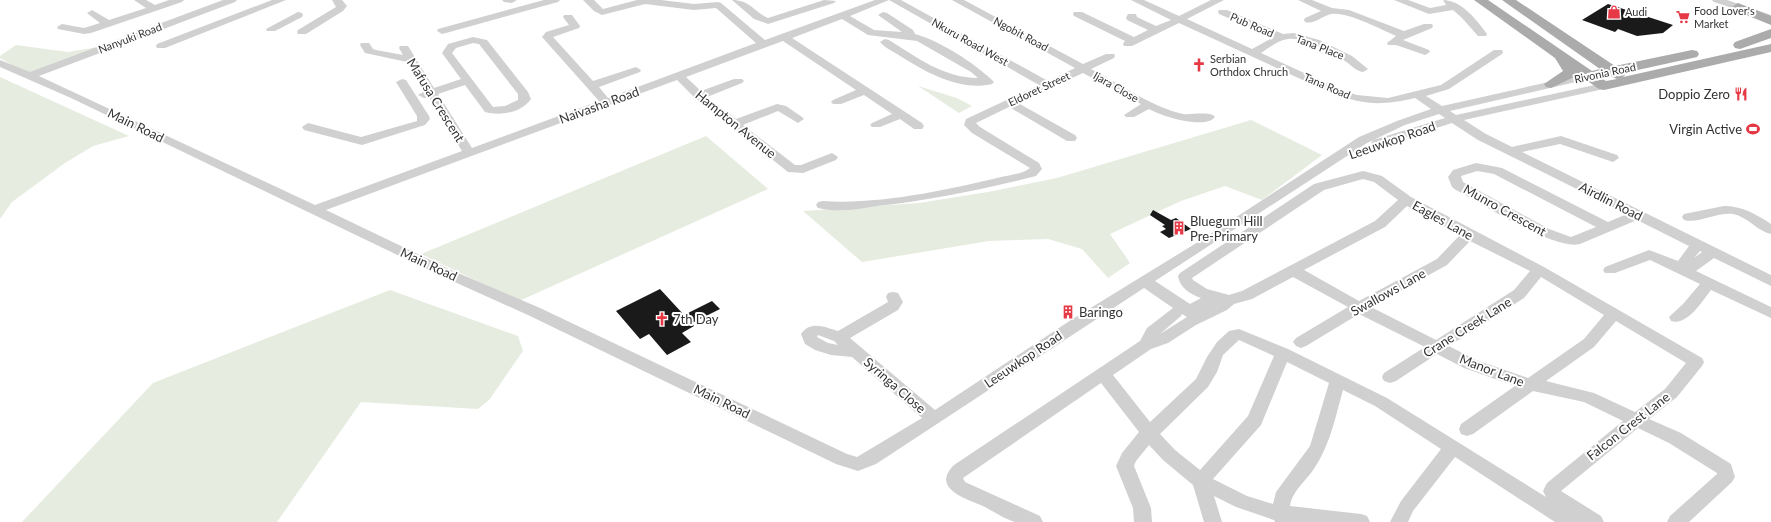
<svg xmlns="http://www.w3.org/2000/svg" width="1771" height="522" font-family="Lato,sans-serif">
<rect width="100%" height="100%" fill="#fff"/>
<path fill="#e6ecdf" d="M16,45L68,52L104,46L38,72L25,73L0,58V56Z
M0,77L129,136L93,146L65,163L12,202L0,219Z
M918,86L957,98L972,106L959,113Z
M1251,120L1322,155L1262,200L1225,186L1181,201L1110,234L1130,263L1108,278L1082,249L1048,239L989,241L862,262L803,211L919,203L988,192L1057,178Z
M706,136L768,189L519,301L421,254Z
M390,290L518,336L523,351L489,400L478,409L361,402L277,522H22L153,383Z"/>
<path fill="#1a1a1a" d="M1608,4L1673,25L1663,33L1637,36L1618,29L1615,32L1582,20Z
M1153,210L1171,220L1176,218L1191,229L1169,238L1160,232L1166,229L1162,226L1165,225L1150,215Z
M660,289L684,315L712,301L720,309L692,323L694,326L682,333L691,342L667,355L649,334L640,339L616,311Z"/>
<g fill="none" stroke-linecap="round" stroke-linejoin="round">
<path fill="#d0d0d0" fill-rule="evenodd" d="M134,0H146L155,5L169,0H184L182,2L91,33L84,34L58,29L57,27L62,24L84,28L100,23L87,13L92,10L109,20L146,8Z
M223,0H237L235,2L39,76L315,205L462,151L429,97L424,98L418,95L425,91L407,62L365,53L360,45L361,43H369L373,49L376,50L403,55L399,48L400,46H408L434,88L461,79L442,53L448,44L473,37L487,40L528,92L531,99C521,113 501,116 485,112L465,85L438,94L472,148L599,101L542,37L546,32L569,25L563,17L564,15H572L580,26L579,28L553,37L593,81L636,67L641,70L640,72L599,87L608,98L756,43L716,8L694,10L645,4L602,15L594,11L583,0H594L603,9L637,0H661L694,4L718,2L721,3L765,40L875,0H889L850,16L874,30L902,32L878,15L883,12L887,13L913,30L915,34C940,41 973,62 992,80L994,82L992,84C959,92 924,71 897,54C892,51 884,47 880,42L885,39L889,40C916,57 944,78 978,78L971,72L917,41L868,35L842,19L792,38L922,123L924,126L922,129H914L900,119L880,127H872L870,125L872,123L892,114L864,95L841,104H833L831,102L833,100L856,90L783,41L686,77L701,91L734,79H742L744,81L742,83L707,97L736,119L777,104L786,106L802,117L804,119L798,123L778,111L743,125L795,165H801L832,153L838,157L836,160L803,173L788,172L695,98L677,80L326,210L449,269L540,308L847,454L857,457L922,418L852,357L831,355L815,350L805,344L801,334C810,320 825,327 838,331L888,302L886,297L888,293L893,292L898,293L903,302L898,310L850,338L935,410L1071,320L1198,242L1359,137L1397,121L1431,109L1415,98C1380,106 1365,105 1331,93L1179,23L1132,46H1124L1123,44L1125,41L1074,16L1073,14L1074,12H1082L1134,37L1148,30L1127,20L1126,18L1128,14H1136L1137,17L1156,26L1171,20L1131,0H1144L1179,16L1211,0H1224L1187,19L1252,49L1274,37L1219,14L1218,12L1219,10H1227L1283,34L1294,33L1319,40L1352,56L1368,69L1363,72C1356,71 1351,65 1345,61C1330,52 1306,37 1288,39C1278,40 1269,48 1261,53L1339,89L1357,95L1388,98L1441,85L1494,50H1502L1503,52L1502,54L1449,89L1426,96L1442,106L1589,73L1593,74L1594,76L1593,78L1450,111L1456,115L1604,83L1608,84L1610,86L1608,88L1464,120L1486,134L1512,147L1561,136L1617,155L1619,158L1613,162L1560,144L1522,152L1771,275V286L1714,258L1696,271L1771,307V318L1711,290C1702,301 1688,326 1671,321L1669,317L1683,304L1700,284L1650,260L1615,273H1605L1603,270L1605,267L1649,250L1678,261L1689,246L1637,220L1580,244C1555,251 1481,203 1456,190L1452,187L1448,177L1453,170L1476,163L1502,168L1608,222L1627,214L1478,140L1452,123L1377,147L1371,143L1373,140L1445,118L1439,114L1405,125L1367,143L1155,281L1190,304L1201,298C1190,294 1180,288 1178,276L1180,273L1314,184L1363,171L1382,176L1411,197L1544,267L1702,358L1704,362L1702,366L1677,397L1649,419L1681,433L1731,464L1735,477L1732,482L1689,522H1667L1670,516L1717,474V473L1669,443L1638,428L1561,491L1601,516L1604,522H1555L1455,457L1413,511L1408,522H1390L1401,501L1441,449L1375,406L1343,390C1335,419 1329,449 1311,473C1303,483 1291,494 1290,506L1361,514L1367,516L1370,522H1275L1274,520L1236,507L1214,496L1222,522H1204L1193,485L1163,460L1149,445L1136,461L1134,466L1151,508L1152,522H1134L1133,508L1116,466L1122,453L1139,432L1101,383L963,478L965,482L1040,516L1043,522C1035,522 1024,522 1015,522C1005,519 994,512 985,507C967,499 930,489 954,465L1140,341L1147,328L1173,308L1144,288L876,464L858,471L836,464L530,316L439,275L71,98L0,67V60L30,72ZM473,43L479,44L518,94V100L505,106L493,107L452,53L456,48ZM1477,171L1494,174L1596,227L1571,237L1549,229L1463,182L1461,176ZM1363,179L1374,182L1398,200L1375,221L1242,291L1229,295L1207,289L1193,280L1192,278L1324,190ZM1407,206L1460,235L1437,259L1359,301L1304,270L1385,227ZM1470,241L1530,271L1514,290L1436,340L1371,307L1447,265ZM1700,251L1702,252L1694,258ZM1293,277L1348,307L1296,338L1293,342L1296,346L1301,348L1306,346L1359,314L1425,347L1384,373L1382,377L1384,381L1390,383L1396,381L1437,354L1464,368L1515,386L1461,424L1459,429L1461,434L1467,436L1473,434L1533,391L1584,402L1623,421L1547,483L1543,491L1546,497L1387,398L1288,349L1239,329L1229,331L1217,342L1207,357L1196,379L1150,422L1113,375L1151,349L1168,343L1196,325L1227,310L1234,304L1252,299ZM1541,277L1604,315L1584,339L1528,378L1476,360L1449,346L1524,298ZM1182,314L1187,317L1160,334L1181,316ZM1616,321L1686,363L1665,389L1635,412L1594,393L1546,381L1594,347ZM818,335L834,341L838,345L828,343L817,337ZM1239,340L1274,356L1248,416L1200,470L1175,450L1160,434L1208,387L1217,372L1223,355ZM1287,362L1329,383L1310,446L1276,492L1273,504L1247,496L1213,479L1261,425Z
M272,0H286L165,48H157L156,46L157,44Z
M332,0H342L347,6L343,11L306,34H298L297,32L298,30L336,7Z
M502,0H517L512,3L504,2Z
M544,0H560L558,2L446,33L442,34L437,31L438,29Z
M732,0C750,0 753,11 768,18L824,0L836,1L834,3L768,24L754,19Z
M889,0H901L1048,81L1075,68L952,0H964L1083,64L1106,54H1114L1115,56L1114,58L1091,69C1120,84 1152,107 1183,114C1191,115 1211,111 1215,117C1205,130 1161,116 1149,109L1134,117H1126L1124,115L1141,104L1083,73L1018,103L1075,135L1077,138L1075,141H1067L1009,107L976,123L980,127L1039,163L1042,169L1036,176C984,189 931,200 877,206C858,209 837,213 818,208L816,205L818,202L823,201C877,205 948,190 1001,177C1009,175 1023,174 1030,168L972,133L964,125L966,119L1039,85Z
M1298,0H1312L1332,8L1349,10L1404,31L1424,24H1432L1433,26L1432,28L1403,40L1429,50L1430,52L1425,55L1396,45H1388L1387,43L1396,36C1380,29 1348,12 1332,14C1323,15 1315,25 1305,22L1304,20L1305,18L1321,11Z
M1394,0H1408L1430,8L1446,5L1443,0C1461,0 1477,20 1487,34L1486,36H1478L1462,18L1453,10L1429,14Z
M1712,0H1727L1771,15V21L1714,2Z
M298,12L302,13L303,15L302,17L275,31H267L266,29Z
M402,79L406,80L429,116L430,119L425,125L362,145L304,130L302,127L308,123L361,137L417,121V116L396,82Z
M1724,206C1742,206 1756,214 1771,224V234C1757,231 1748,217 1733,214C1717,212 1698,224 1684,220L1682,217L1684,214Z"/>
<path fill="#ababab" fill-rule="evenodd" d="M1474,0H1488L1592,71L1600,69L1502,0H1516L1615,66L1692,50L1697,51L1699,54L1697,57L1624,73L1625,75L1623,77L1771,44V52L1604,90L1599,89L1576,73L1574,77L1551,88L1546,87L1544,84L1563,71L1555,58ZM1610,76L1617,79L1606,81L1601,78Z
M1738,3L1771,16V25L1734,10L1732,7Z
M1771,29V38L1740,49L1735,48L1733,45L1735,42Z"/>
</g>
<defs>
<g id="shop-bare" transform="scale(1.08)"><path d="M-5-2.5h2.3a2.7 3.5 0 0 1 5.4 0H5L5.5 6h-11ZM-1.5-2.5h3a1.5 2.3 0 0 0-3 0Z" fill="#e63946" stroke="#fff" stroke-width="2.5" paint-order="stroke"/></g>
<g id="supermarket-bare" transform="scale(1.08)"><path d="M-6-5.5h2.5l.6 2H6L4.5 2H-2.5L-4.4-4H-6ZM-1.5 3.2a1.3 1.3 0 1 0 .1 0ZM3 3.2a1.3 1.3 0 1 0 .1 0Z" fill="#e63946" stroke="#fff" stroke-width="2.5" paint-order="stroke"/></g>
<g id="church-bare" transform="scale(1.08)"><path d="M-1.2-6h2.4v3.5h3.3v2.4h-3.3V6h-2.4V-.1h-3.3v-2.4h3.3Z" fill="#e63946" stroke="#fff" stroke-width="2.5" paint-order="stroke"/></g>
<g id="restaurant-bare" transform="scale(1.08)"><path d="M-5-6h1v4h1v-4h1v4h1v-4h1v5L-1.5 .5V6h-2V.5L-5-1ZM5-6V6H3V1.5H1.5Q1.5-4 5-6Z" fill="#e63946" stroke="#fff" stroke-width="2.5" paint-order="stroke"/></g>
<g id="stadium-bare" transform="scale(1.08)"><path d="M0-5a6.5 5 0 1 0 0 10a6.5 5 0 1 0 0-10ZM-3.5-1.8h7v3.6h-7Z" fill="#e63946" stroke="#fff" stroke-width="2.5" paint-order="stroke"/></g>
<g id="building-bare" transform="scale(1.08)"><path d="M-4-6H4V6H1V3H-1V6H-4ZM-2.5-4.3h1.7v1.8h-1.7ZM.8-4.3h1.7v1.8H.8ZM-2.5-1h1.7V.8h-1.7ZM.8-1h1.7V.8H.8Z" fill="#e63946" stroke="#fff" stroke-width="2.5" paint-order="stroke"/></g>
</defs>
<g fill-rule="evenodd">
<use href="#shop-bare" x="1614" y="12"/>
<use href="#supermarket-bare" x="1683" y="17"/>
<use href="#church-bare" x="1199" y="65"/>
<use href="#restaurant-bare" x="1741" y="94"/>
<use href="#stadium-bare" x="1753" y="129"/>
<use href="#building-bare" x="1179" y="228"/>
<use href="#building-bare" x="1068" y="312"/>
<use href="#church-bare" x="662" y="319"/>
</g>
<g text-anchor="middle" stroke-width="4" stroke-linejoin="round" paint-order="stroke">
<g font-size="11" fill="#333" stroke="#fff" text-anchor="start">
<text x="1694" y="15">Food Lover's<tspan x="1694" dy="13">Market</tspan></text>
<text x="1625" y="16">Audi</text>
<text x="1210" y="63">Serbian<tspan x="1210" dy="13">Orthdox Chruch</tspan></text>
</g>
<g font-size="11" fill="#333" stroke="#fff">
<text transform="translate(1252 25) rotate(23)" y="4">Pub Road</text>
<text transform="translate(1021 34) rotate(28)" y="4">Ngobit Road</text>
<text transform="translate(130 38) rotate(-21)" y="4">Nanyuki Road</text>
<text transform="translate(970 42) rotate(29)" y="4">Nkuru Road West</text>
<text transform="translate(1320 47) rotate(21)" y="4">Tana Place</text>
<text transform="translate(1605 73) rotate(-12)" y="4">Rivonia Road</text>
<text transform="translate(1327 86) rotate(23)" y="4">Tana Road</text>
<text transform="translate(1116 87) rotate(30)" y="4">Ijara Close</text>
<text transform="translate(1039 89) rotate(-25)" y="4">Eldoret Street</text>
</g>
<g font-size="13" fill="#333" stroke="#fff" text-anchor="start">
<text x="1730" y="99" text-anchor="end">Doppio Zero</text>
<text x="1742" y="134" text-anchor="end">Virgin Active</text>
<text x="1190" y="226">Bluegum Hill<tspan x="1190" dy="15">Pre-Primary</tspan></text>
<text x="1079" y="317">Baringo</text>
<text x="673" y="324">7th Day</text>
</g>
<g font-size="13" fill="#333" stroke="#fff">
<text transform="translate(436 100) rotate(58)" y="5">Mafusa Crescent</text>
<text transform="translate(599 105) rotate(-20)" y="5">Naivasha Road</text>
<text transform="translate(736 124) rotate(39)" y="5">Hampton Avenue</text>
<text transform="translate(136 125) rotate(26)" y="5">Main Road</text>
<text transform="translate(1392 140) rotate(-19)" y="5">Leeuwkop Road</text>
<text transform="translate(1611 201) rotate(27)" y="5">Airdlin Road</text>
<text transform="translate(1505 210) rotate(29)" y="5">Munro Crescent</text>
<text transform="translate(1443 220) rotate(29)" y="5">Eagles Lane</text>
<text transform="translate(429 264) rotate(25)" y="5">Main Road</text>
<text transform="translate(1388 292) rotate(-29)" y="5">Swallows Lane</text>
<text transform="translate(1467 327) rotate(-32)" y="5">Crane Creek Lane</text>
<text transform="translate(1023 359) rotate(-34)" y="5">Leeuwkop Road</text>
<text transform="translate(1492 370) rotate(21)" y="5">Manor Lane</text>
<text transform="translate(895 385) rotate(41)" y="5">Syringa Close</text>
<text transform="translate(722 401) rotate(26)" y="5">Main Road</text>
<text transform="translate(1628 426) rotate(-38)" y="5">Falcon Crest Lane</text>
</g>
</g>
</svg>
